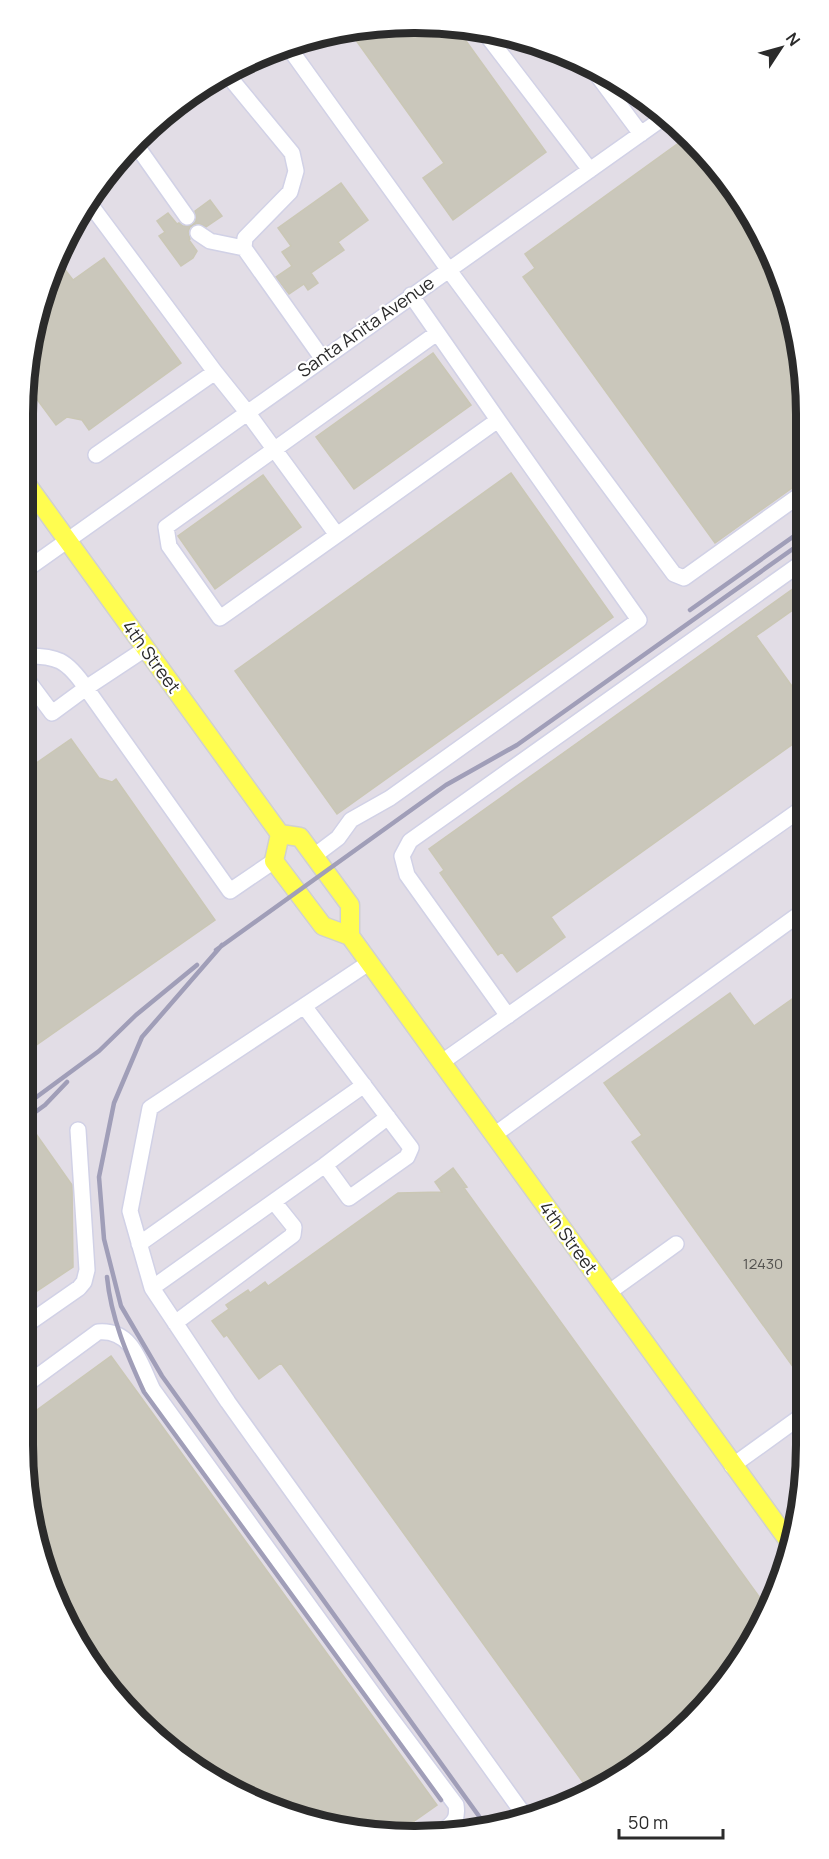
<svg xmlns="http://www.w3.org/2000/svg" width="829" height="1859" font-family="Manrope,sans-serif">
<rect width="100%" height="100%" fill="#efebdc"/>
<path fill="#e2dde6" d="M414,23L491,30L564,52L653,103L725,176L777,264L803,363L806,1445L777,1594L709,1703L610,1784L491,1829H338L219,1784L120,1703L43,1571L23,1444V414L52,265L88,197L137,138L196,89L264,52L338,30Z"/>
<path fill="#cac7bb" stroke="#cac7b5" stroke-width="1.5" d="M414,22L456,27L546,152L453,220L423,178L444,163L348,29Z
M687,137L725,176L777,264L803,363V480L715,543L523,277L535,268L525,254Z
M341,183L368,220L338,242L344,250L311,273L318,283L308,290L304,284L289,294L276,277L292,266L282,252L291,246L278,228Z
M210,200L222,216L206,227L198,223L190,227L188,232L190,239L189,240L197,251L193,258L181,266L159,236L165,232L157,221L168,213L177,224L179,223L183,226L192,225L196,221L195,211Z
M56,258L73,280L104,258L181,363L89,430L82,420L67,417L56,425L28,387L52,265Z
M433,353L471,405L354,489L316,437Z
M511,473L613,617L337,814L235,671Z
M263,475L301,527L215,589L178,536Z
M804,581V602L756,636L804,703V736L551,917L565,937L517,972L502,952L498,955L440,873L444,870L429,849Z
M71,739L99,778L112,782L116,779L215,920L22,1055V773Z
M805,990L806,1385L632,1142L642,1135L604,1083L730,993L754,1026Z
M22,1114L72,1185L73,1267L22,1301Z
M453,1168L467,1187L464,1188L768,1609L709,1703L610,1784L590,1792L281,1363L259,1379L227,1335L224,1337L212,1321L229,1309L226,1305L248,1290L250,1293L265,1282L268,1286L398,1193L442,1192L435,1182Z
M111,1356L437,1805L403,1829H338L219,1784L120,1703L43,1571L22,1444V1421Z"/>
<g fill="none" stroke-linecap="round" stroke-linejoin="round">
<g stroke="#d1d1e6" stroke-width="18">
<path id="minor" d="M482,29L590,170
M287,45L448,269L674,574L684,578L804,492
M592,68L641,134
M134,142L187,217
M87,200L215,372L96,455
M198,233L210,241L244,248L245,238L290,192L296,171L292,153L226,73
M244,248L322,358
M215,372L247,412L337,535L498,420L411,295
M337,535L220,618L169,546L166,527L437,333
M23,572L666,116
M145,649L86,688L230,891L274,861
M23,674L52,713L86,688C67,660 57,655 23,656
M314,856L338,838L351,820L390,798L639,620L498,420
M304,1006L150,1108L130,1211L152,1288L325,1165L349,1198L407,1157L411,1148L304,1006L370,962
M508,1016L407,875L402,856L410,841L804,561
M442,1062L804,807
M494,1135L805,910
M325,1165L388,1117
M139,1244L364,1085
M152,1288L228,1402L525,1816
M608,1293L676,1244
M175,1323L293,1235L294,1227L274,1202
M23,1327L79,1288L84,1282L87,1270L78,1130
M23,1387L98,1332C133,1329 140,1364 153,1390L378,1701L456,1805C458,1817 455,1822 445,1829
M732,1466L800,1417"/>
</g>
<g stroke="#d0d0d0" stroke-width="21">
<path id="major" d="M23,479L280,834L300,837L350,905V936
M280,834L274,861L323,926L350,936L788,1540"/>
</g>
<use href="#minor" stroke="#fff" stroke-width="15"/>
<use href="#major" stroke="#fffd50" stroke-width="18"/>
<path stroke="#a09eb8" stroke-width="4.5" d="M690,610L804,529
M222,945L142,1037L114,1103L99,1177L104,1239L121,1306L162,1376L481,1819
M216,950L446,785L517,745L804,541
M23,1107L99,1051L136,1015L197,965
M23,1121L45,1105L67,1082
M107,1277C111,1318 127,1355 144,1392L441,1800"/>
</g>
<g text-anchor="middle" stroke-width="4.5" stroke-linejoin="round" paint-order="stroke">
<g font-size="15" fill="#53524f">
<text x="763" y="1269">12430</text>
</g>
<g font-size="18" fill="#2b2b2b" stroke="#fff">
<text transform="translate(366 327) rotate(-35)" y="6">Santa Anita Avenue</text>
<text transform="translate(151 657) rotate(54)" y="6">4th Street</text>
<text transform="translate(568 1238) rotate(54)" y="6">4th Street</text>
</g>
</g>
<path d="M0 0H829V1859H0ZM414 33H415A381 381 0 0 1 796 414V1445A381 381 0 0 1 415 1826H414A381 381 0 0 1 33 1445V414A381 381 0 0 1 414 33Z" fill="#fff" fill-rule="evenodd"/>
<path fill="none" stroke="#2b2b2b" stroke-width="8" d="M414 33H415A381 381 0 0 1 796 414V1445A381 381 0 0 1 415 1826H414A381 381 0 0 1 33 1445V414A381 381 0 0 1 414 33Z"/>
<g transform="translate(781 48) rotate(54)" stroke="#ffffff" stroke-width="4.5" paint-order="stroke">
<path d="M0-4.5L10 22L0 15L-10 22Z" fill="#2b2b2b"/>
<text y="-9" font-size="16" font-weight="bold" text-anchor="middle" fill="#2b2b2b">N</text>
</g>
<path d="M619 1829v9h104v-9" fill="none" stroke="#2b2b2b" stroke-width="3"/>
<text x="628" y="1829" font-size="18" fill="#2b2b2b" stroke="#ffffff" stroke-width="4.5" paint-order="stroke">50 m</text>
</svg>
